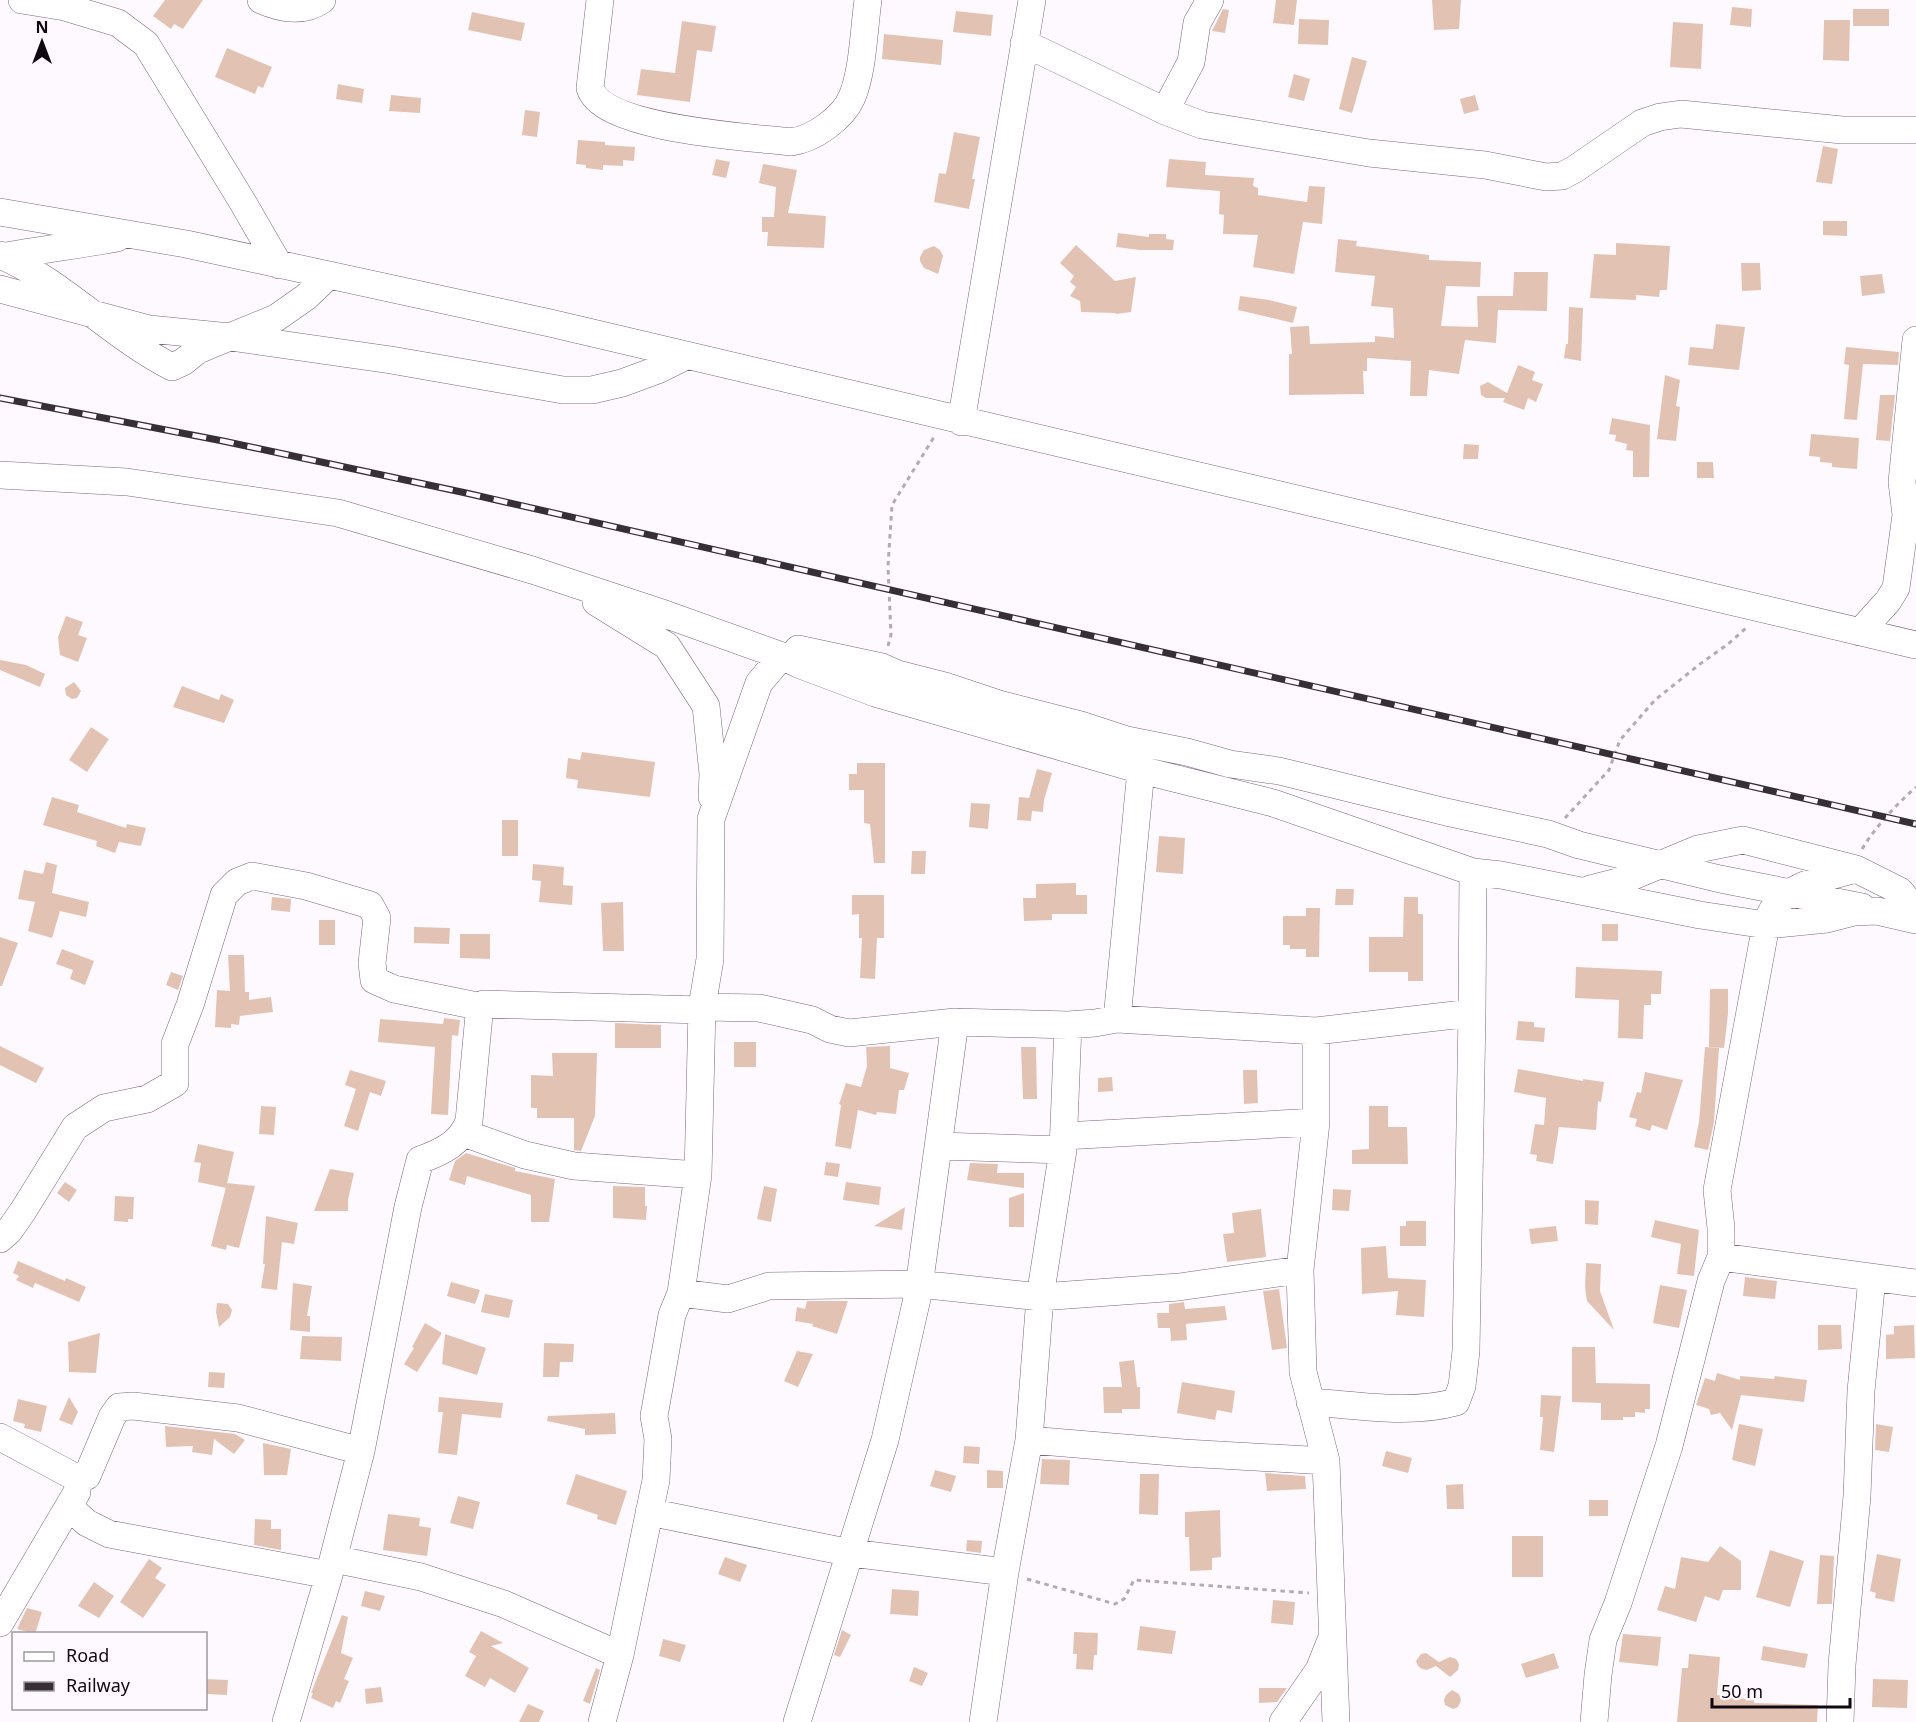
<svg xmlns="http://www.w3.org/2000/svg" width="1916" height="1722" font-family="'Noto Sans',sans-serif">
<rect width="100%" height="100%" fill="#fef9fe"/>
<path fill="#e2c3b3" d="M165,0H203L183,29L174,24L171,29L153,16Z
M1276,0H1297L1294,25L1273,23Z
M1432,0H1461L1459,29L1434,30Z
M1732,7L1752,9L1751,27L1730,25Z
M1223,9L1229,10L1225,33L1212,31Z
M1853,9H1889V26H1853Z
M956,11L993,15L991,36L953,32Z
M472,12L525,23L521,41L468,30Z
M1299,19L1329,20L1328,45L1298,44Z
M1824,20H1850L1849,61L1823,60Z
M682,21L716,26L712,52L697,50L690,102L637,95L641,69L675,73Z
M1673,22L1703,24L1701,69L1670,67Z
M884,34L943,40L941,65L882,59Z
M227,48L272,67L263,88L258,86L255,94L215,77Z
M1352,57L1367,61L1352,113L1339,109Z
M1294,74L1310,79L1304,101L1288,97Z
M338,84L364,89L362,103L336,99Z
M391,95L421,98L420,113L389,111Z
M1475,95L1479,110L1464,114L1460,99Z
M525,110L540,112L537,137L522,135Z
M954,132L980,137L972,179H975L969,209L934,202L939,173L946,174Z
M578,140L605,142V145L635,147L634,161L623,160V166L603,165V170L586,168V165L576,164Z
M1823,146L1838,149L1832,184L1816,182Z
M716,159L730,162L726,178L712,175Z
M1169,159L1206,162L1205,175L1254,178L1253,186L1258,188V195L1307,202L1309,186L1325,187L1322,224L1303,222L1294,274L1253,267L1258,235L1223,234L1224,215L1219,214L1220,191L1166,187Z
M763,164L797,170L788,213L826,216L824,248L767,246L768,232H762V217H774L776,187L759,183Z
M1823,221H1847V236L1823,235Z
M1118,233L1149,237V234H1166V239L1174,240L1173,250H1140L1116,247Z
M1338,239L1357,241L1356,246L1429,255V260L1481,262L1480,287L1446,286L1441,326L1478,327L1477,296H1513L1514,272H1548L1547,311L1498,310L1496,343L1465,340L1459,374L1429,370L1427,396H1410L1411,361L1367,358V371H1363L1364,394L1289,395V354H1292L1290,327L1309,326L1310,344L1375,342V336L1394,338L1393,308L1371,306L1375,276L1335,272Z
M1616,243L1670,246L1667,290H1660L1659,297L1636,295V300L1590,298L1594,254L1616,255Z
M1076,245L1115,281L1136,277L1131,312L1116,314L1115,313L1081,312L1080,301L1070,296L1076,287L1070,282L1074,276L1060,263Z
M934,246L940,250L943,256L938,274L924,268L920,261V257L924,250Z
M1741,263H1760L1761,290L1742,291Z
M1882,274L1885,293L1862,296L1860,276Z
M1240,296L1269,300L1297,307L1293,323L1238,310Z
M1569,307L1583,308L1581,361L1564,358L1566,344H1568Z
M1716,324L1745,327L1739,370L1688,365L1690,347L1713,349Z
M1846,347L1899,352L1898,365L1863,364L1857,420L1844,419L1849,365L1844,364Z
M1518,365L1535,372L1532,380L1543,384L1536,402L1528,398L1524,410L1503,402L1505,398H1486L1481,395L1480,386L1488,382L1507,393Z
M1665,375L1680,380L1676,406L1680,407L1676,441L1657,439Z
M1880,395H1895L1890,441L1876,440Z
M1612,418L1650,425L1649,477H1633V451L1626,450L1627,444L1615,441L1616,435L1609,434Z
M1811,434L1859,438L1857,469L1832,467V463L1820,462V457L1809,456Z
M1464,444L1479,445L1478,459H1463Z
M1697,462H1713L1714,478H1697Z
M66,616L83,622L78,635L87,638L78,662L60,655L58,637Z
M0,660L26,665L45,674L40,687L0,670Z
M74,682L81,691L77,698L72,699L66,695L65,688Z
M182,686L219,700L221,694L234,700L224,723L173,707Z
M91,727L109,739L87,772L69,760Z
M582,752L655,762L650,797L577,788L578,780L566,778L568,758L580,760Z
M857,763H885V863H874L870,824L864,823V790H849V774H857Z
M1037,769L1052,773L1044,800L1043,812L1032,811L1031,821L1017,820L1019,797L1029,798Z
M52,797L79,805L77,812L126,828L127,824L146,828L141,846L119,842L115,853L96,846L97,841L43,825Z
M971,803L990,804L988,829L969,827Z
M502,820H518V856H502Z
M1159,836L1185,838L1183,874L1156,872Z
M912,851H926L925,874H911Z
M46,862L57,865L52,893L89,902L86,917L60,911L52,938L28,931L35,902L18,899L24,870L43,874Z
M533,864L564,867L563,885L573,886L572,905L539,902L541,881L532,880Z
M1076,883V895H1087V914H1052V920L1024,921L1023,898H1036V884Z
M1336,889H1354L1353,905H1335Z
M852,895H884V938H877L875,979L860,978L862,938H859V914L852,915Z
M272,897L291,899L290,912L271,910Z
M1404,897H1418V914H1423V981H1408V972H1369V937H1403Z
M623,902L624,951H603L601,903Z
M1306,908H1320L1319,957H1306V949H1290V945H1283V916H1306Z
M319,920H335V945H319Z
M1602,924H1618V941H1602Z
M414,927L450,928L449,944L414,943Z
M460,934H490V959L460,958Z
M0,937L18,943L2,986H0Z
M62,949L94,961L85,985L70,979L73,970L56,964Z
M228,955H244L245,992H249V1000L271,997L273,1012L240,1016L239,1025L231,1024V1028L215,1027L217,990L230,991Z
M1576,967L1662,971L1661,994H1651V1005H1644L1643,1039L1618,1038L1619,1000L1575,998Z
M171,972L183,976L178,990L166,985Z
M1710,989H1728V1014L1724,1048L1709,1047Z
M444,1018L460,1020L458,1036L452,1035L448,1115L431,1114L435,1047L378,1042L380,1019L443,1024Z
M1518,1021L1534,1022V1027L1545,1028L1544,1042L1516,1040Z
M615,1023L661,1025V1048H615Z
M734,1042H756V1067H734Z
M0,1046L44,1068L36,1083L0,1065Z
M890,1046V1068L909,1073L904,1090H899L896,1114L877,1112L876,1115L858,1110L851,1149L835,1146L841,1105L839,1104L846,1083L861,1087L867,1066L866,1047Z
M1021,1047H1036L1037,1099H1023Z
M1705,1047L1719,1048L1714,1122L1708,1150L1694,1147L1699,1122Z
M552,1053H597L595,1116L581,1151L574,1150V1118H537V1108H531V1075L553,1076Z
M1518,1069L1583,1081V1079L1604,1082L1601,1102L1598,1101L1596,1130L1559,1127L1553,1164L1536,1161L1537,1155L1530,1154L1535,1124L1544,1125L1546,1098L1514,1092Z
M350,1070L386,1081L381,1096L370,1092L358,1131L344,1126L356,1089L345,1085Z
M1243,1070H1257L1258,1103L1244,1104Z
M1645,1072L1683,1080L1667,1130L1652,1125L1650,1131L1635,1126L1637,1119L1629,1117L1637,1092L1641,1093Z
M1112,1077L1113,1091L1098,1092V1078Z
M261,1106L276,1107L274,1135L259,1134Z
M1369,1106H1388V1127H1407L1408,1164H1352V1150L1369,1149Z
M198,1144L234,1152L226,1188L198,1182L201,1163L194,1162Z
M466,1153L515,1168V1171L555,1179L549,1222H531V1195L467,1176L465,1185L449,1180L455,1161Z
M826,1162L840,1164L838,1177L824,1175Z
M970,1163L998,1164L997,1173H1024V1188L967,1180Z
M330,1169L354,1173L348,1200V1211H314Z
M65,1182L77,1190L69,1202L57,1193Z
M846,1182L881,1187L879,1205L843,1200Z
M227,1183L255,1186L239,1248L227,1245L226,1250L211,1246Z
M613,1186L645,1187V1206H647L646,1220L613,1218Z
M764,1186L777,1189L771,1222L757,1219Z
M1333,1189L1351,1190L1349,1211L1332,1210Z
M1024,1193V1227H1009V1198Z
M115,1196L134,1197L133,1219H128V1222L114,1221Z
M1585,1200L1599,1201L1598,1225L1585,1224Z
M905,1207L902,1230L874,1226Z
M1261,1209L1266,1257L1227,1262L1223,1234L1234,1233L1232,1213Z
M266,1216L298,1223L294,1244L282,1242L277,1290L261,1288L265,1264H263Z
M1655,1220L1699,1230L1694,1276L1677,1274L1681,1244L1651,1237Z
M1406,1221H1426V1246H1400V1226H1406Z
M1556,1226L1558,1241L1531,1244L1529,1229Z
M1386,1246L1388,1278L1426,1280L1424,1317L1396,1315L1398,1291L1362,1294L1361,1248Z
M18,1261L65,1281L66,1278L86,1287L79,1302L35,1283L33,1288L16,1280L19,1276L13,1273Z
M1586,1263L1601,1264L1600,1291L1614,1330L1587,1301L1585,1287Z
M1745,1277L1777,1281L1775,1299L1743,1296Z
M451,1282L480,1290L475,1304L447,1296Z
M293,1283L312,1286L307,1316H310V1332L290,1330Z
M1660,1285L1687,1290L1679,1328L1653,1323Z
M1279,1289L1287,1348L1272,1350L1263,1291Z
M485,1294L513,1300L509,1318L481,1312Z
M807,1301H848L837,1334L812,1326L813,1324L795,1321L797,1307L805,1309Z
M1184,1302L1185,1309L1225,1306L1227,1320L1186,1324L1187,1340L1171,1341L1170,1328H1158L1157,1313H1169V1304Z
M217,1303L228,1304L232,1310L230,1317L219,1327L216,1312Z
M425,1323L442,1333L417,1372L404,1364L414,1348L412,1347Z
M1818,1325H1841L1842,1349L1818,1350Z
M1914,1325L1915,1358L1886,1359V1335L1894,1334V1326Z
M100,1333L96,1373L69,1372L68,1342Z
M445,1334L486,1348L477,1375L442,1364Z
M302,1336L342,1337L341,1361L300,1359Z
M544,1343L574,1344L573,1362H560L559,1377H543Z
M1572,1347H1595L1596,1383L1650,1384V1409H1645V1413L1635,1412V1417H1623V1420H1601V1403L1572,1402Z
M797,1351L813,1354L798,1387L784,1381Z
M1134,1360L1137,1387H1140V1409H1122V1413H1104L1103,1387H1122L1119,1362Z
M209,1372L225,1373L224,1388L208,1387Z
M1717,1373L1740,1380V1376L1774,1379L1775,1376L1807,1380L1804,1402L1741,1395L1732,1430L1720,1413L1711,1415L1709,1409L1696,1405L1705,1378L1715,1381Z
M1182,1382L1235,1391L1232,1413L1217,1410L1215,1420L1177,1413Z
M1541,1395L1561,1396L1554,1452L1540,1450L1543,1417H1540Z
M69,1397L78,1412L72,1425L59,1420Z
M439,1397L503,1403L501,1418L462,1414L457,1455L438,1453L443,1412H438Z
M18,1399L47,1406L41,1432L24,1428L25,1424L13,1421Z
M615,1413L616,1434L585,1435V1429L547,1421L548,1416Z
M1739,1424L1763,1429L1755,1466L1732,1460Z
M1876,1424L1893,1427L1889,1452L1875,1450Z
M165,1426L235,1434L245,1440L234,1454L214,1439L212,1455L192,1452L193,1446L166,1447Z
M263,1443L291,1449L287,1475H264Z
M964,1446L980,1447L979,1464L963,1463Z
M1386,1451L1412,1458L1408,1473L1382,1466Z
M1042,1459L1070,1460L1069,1485L1040,1484Z
M935,1470L956,1476L951,1492L930,1486Z
M987,1470L1003,1471V1488H987Z
M1265,1473L1305,1476L1306,1489L1267,1491Z
M576,1474L627,1491L616,1525L597,1519L598,1515L566,1504Z
M1140,1474H1159L1158,1515L1139,1514Z
M1463,1484L1464,1509H1447L1446,1485Z
M458,1496L480,1502L473,1529L450,1523Z
M1589,1500H1608V1516H1589Z
M1220,1510L1221,1557L1212,1558V1570L1190,1571L1189,1537H1185V1512Z
M388,1514L420,1518L419,1526L431,1528L427,1556L383,1550Z
M255,1519L271,1520V1529H281V1550L254,1545Z
M1512,1536H1543V1577H1512Z
M967,1540L982,1541L981,1553L966,1551Z
M1720,1546L1741,1561V1590H1723L1719,1601L1705,1596L1696,1622L1657,1610L1665,1586L1675,1589L1681,1557L1708,1562Z
M1770,1550L1804,1561L1790,1607L1756,1597Z
M1877,1554L1901,1559L1894,1602L1875,1598L1876,1593L1870,1591Z
M1820,1555L1834,1556L1832,1604H1817Z
M725,1557L747,1565L740,1582L718,1574Z
M149,1559L162,1568L155,1578L166,1585L143,1618L120,1602Z
M94,1582L114,1596L99,1618L78,1606Z
M892,1589L919,1591L918,1616L890,1614Z
M365,1591L385,1596L380,1611L361,1606Z
M1273,1600L1295,1602L1293,1625L1271,1623Z
M27,1608L42,1612L35,1634L17,1629Z
M342,1615L348,1617L341,1653L353,1658L344,1679L349,1681L340,1703L336,1701L333,1708L311,1698L313,1693H311Z
M1140,1626L1176,1631L1172,1654L1137,1650Z
M842,1630L851,1635L840,1657L834,1655Z
M481,1631L503,1643L491,1646L529,1668L515,1693L490,1678L485,1687L465,1676L476,1656L469,1652Z
M1074,1632L1098,1633L1097,1655H1094L1093,1670L1076,1669L1077,1654H1073Z
M1623,1634L1661,1637L1658,1666L1619,1662Z
M663,1639L686,1645L680,1662L659,1656Z
M1763,1646L1808,1654L1805,1668L1761,1660Z
M1426,1653L1439,1662L1450,1657L1456,1659L1459,1664L1458,1670L1450,1677L1436,1666L1427,1670L1422,1669L1418,1666L1416,1661L1421,1654Z
M1554,1653L1559,1668L1526,1678L1521,1664Z
M1689,1654L1720,1657L1717,1695L1754,1700V1703L1818,1705L1817,1722H1677L1682,1668H1688Z
M914,1667L928,1673L922,1686L909,1681Z
M596,1668L600,1670L590,1704L583,1701Z
M206,1679L228,1680L227,1695L206,1694Z
M1873,1679L1908,1680L1907,1708L1872,1707Z
M381,1687L383,1702L366,1704L365,1689Z
M1259,1688H1287L1277,1702L1259,1703Z
M1452,1690L1459,1694L1461,1700L1458,1707L1453,1709L1445,1705L1444,1700L1446,1695Z
M528,1704L544,1711L539,1722H519Z"/>
<g fill="none" stroke-linecap="round" stroke-linejoin="round">
<g stroke="#7c667c" stroke-width="28">
<path id="minor" d="M22,0L65,7L118,23L146,44L242,201L279,265
M261,0C281,9 303,13 322,0
M600,0L590,88C603,130 751,137 791,142C814,139 843,118 852,97C863,71 864,28 868,0
M1024,43L1165,111L1202,125L1369,153L1485,165L1546,177L1562,176L1575,169L1642,123L1660,117L1681,114L1842,130H1916
M1165,111L1191,62L1197,23L1210,0
M0,212L186,244L550,323L1916,645
M0,255C63,282 111,336 172,367L183,362L198,350L276,318L306,297L328,276
M0,257C39,250 78,245 117,238
M0,289L149,329L230,337L391,360L563,390H592L622,383L660,369L686,356
M1916,340L1902,482L1906,515L1916,529
M961,422L1032,0
M0,475L127,482L338,513L532,570L659,612L782,656L798,664L875,693L1141,770L1273,803L1473,872L1501,875L1700,915L1766,925L1827,919L1854,912L1877,911L1916,920
M596,602L667,646L706,706L713,774L712,797
M1860,632L1888,601L1896,588L1906,515
M798,649L882,667L898,674L945,686L999,704L1081,725L1127,740L1187,752L1230,764L1279,771L1446,812L1548,834L1579,845L1720,879L1862,907
M1590,889L1621,881L1698,849L1743,840L1856,869L1900,891L1916,911
M1117,1019L1141,770
M1316,1031V1122L1300,1270L1303,1372L1326,1461L1336,1722
M464,1133L525,1155L574,1166L698,1175
M1064,1136L1316,1122
M939,1146L1063,1150
M0,1239L9,1231L23,1211L75,1127L104,1108L147,1099L175,1083V1044L190,1005L224,895L237,882L252,876L306,886L370,905L377,918L372,963L374,980L394,989L482,1007
M1721,1257L1916,1283
M681,1293L728,1299L769,1286L919,1284L1040,1297L1179,1287L1300,1270
M1310,1402C1357,1405 1409,1415 1456,1402L1462,1386L1466,1351L1472,1013L1473,872
M0,1437L73,1476H87L112,1417L119,1407L133,1406L238,1418L361,1451L329,1575L286,1722
M1029,1440L1184,1453L1326,1461
M361,1451L408,1207L420,1160C442,1152 461,1143 469,1121L479,1015L484,1004L702,1010V1007L759,1008L812,1020L830,1029L849,1033L955,1022L1068,1025L1095,1023L1117,1019L1316,1031L1472,1013
M69,1507L87,1523L109,1534L329,1575
M649,1512L851,1553L1005,1572
M334,1559L421,1577L504,1604L620,1655
M0,1623L77,1492
M602,1722L620,1655L656,1480L658,1439L654,1416L672,1315L681,1293L698,1175L702,1007L710,959L711,819L759,683L782,656
M797,1722L885,1440L918,1294L955,1022
M983,1722L1005,1572L1029,1440L1040,1297L1063,1150L1068,1025
M1283,1722L1319,1670L1331,1640
M1594,1722L1598,1675L1603,1640L1618,1603L1669,1446L1711,1281L1721,1257V1228L1717,1190L1766,925C1768,920 1770,913 1774,908C1788,885 1831,876 1856,869
M1840,1722L1842,1665L1857,1496L1861,1391L1872,1278"/>
</g>
<path stroke="#b2acb2" stroke-width="3" stroke-dasharray="4.5 4.5" stroke-linecap="butt" d="M888,646L891,635L888,566L892,505L934,437
M1565,818L1609,770L1620,740L1655,700L1700,664L1728,644L1746,628
M1862,849C1877,825 1895,806 1916,787
M1027,1579L1115,1604L1124,1599L1134,1580L1309,1593"/>
<use href="#minor" stroke="#fff" stroke-width="27"/>
<g stroke="#362f36" stroke-width="7">
<path id="rail" d="M0,398L223,441L466,493L1916,824"/>
</g>
<use href="#rail" stroke="#fef9fe" stroke-width="4.5" stroke-dasharray="14" stroke-linecap="butt"/>
</g>
<rect x="12" y="1632" width="195" height="78" fill="#fef9fe" stroke="#9f999f" stroke-width="1.5"/>
<rect x="24" y="1652" width="30" height="9" fill="#ffffff" stroke="#9f999f" stroke-width="1.5"/>
<text x="66" y="1662" font-size="18" fill="#110911">Road</text>
<rect x="24" y="1682" width="30" height="9" fill="#362f36" stroke="#9f999f" stroke-width="1.5"/>
<text x="66" y="1692" font-size="18" fill="#110911">Railway</text>
<g transform="translate(42 42)" stroke="#fef9fe" stroke-width="4.5" paint-order="stroke">
<path d="M0-4.5L10 22L0 15L-10 22Z" fill="#110911"/>
<text y="-9" font-size="16" font-weight="bold" text-anchor="middle" fill="#110911">N</text>
</g>
<path d="M1712 1698v9h138v-9" fill="none" stroke="#110911" stroke-width="3"/>
<text x="1721" y="1698" font-size="18" fill="#110911" stroke="#fef9fe" stroke-width="4.5" paint-order="stroke">50 m</text>
</svg>
